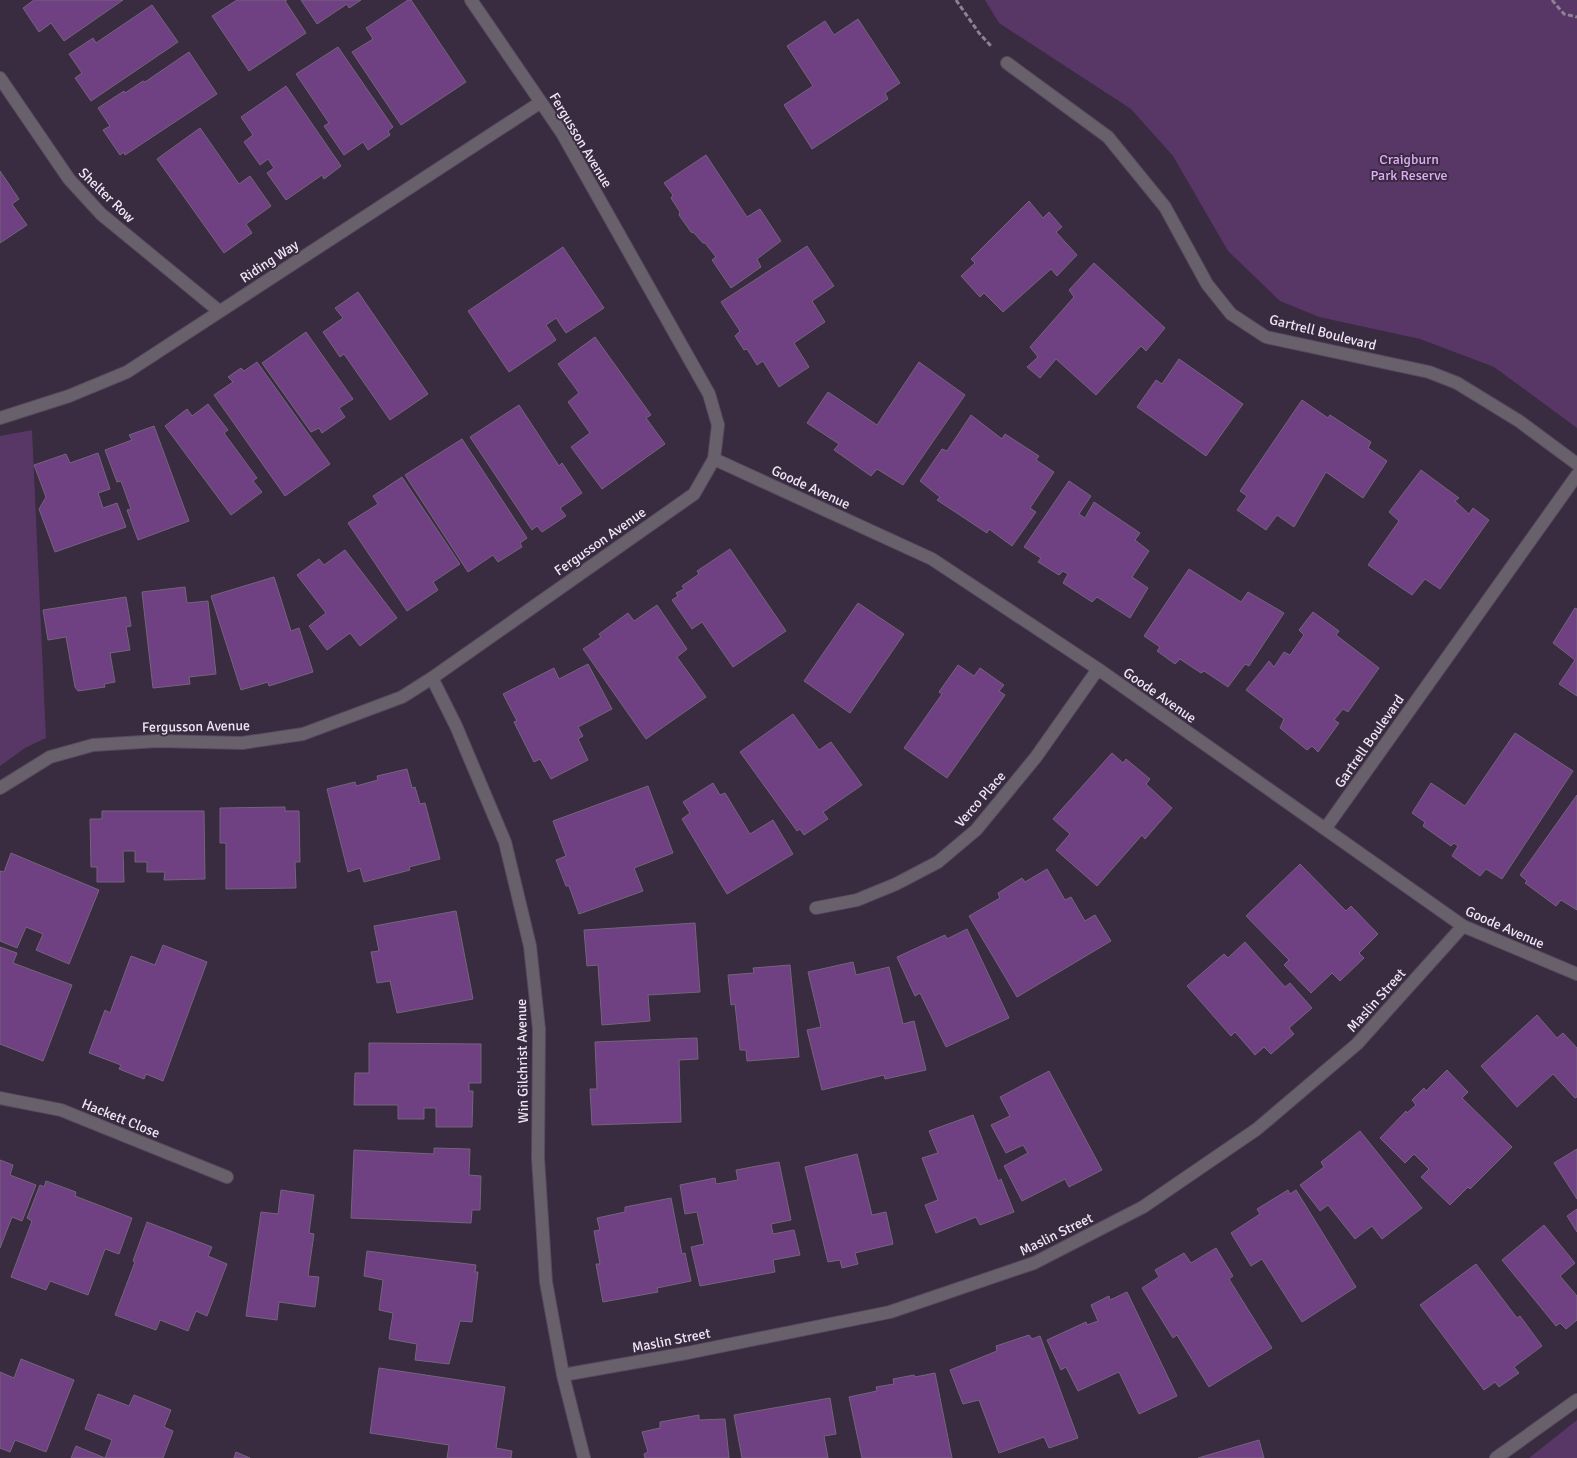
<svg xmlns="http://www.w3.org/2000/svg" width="1577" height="1458" font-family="Signika,sans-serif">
<rect width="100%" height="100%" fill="#392b40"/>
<path fill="#583766" d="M985,0H1577V428L1494,367L1420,339L1319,317L1280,301L1228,251L1173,156L1131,109L999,23Z
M32,430L46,738L25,748L0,766V436Z
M1577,1420V1458H1529Z"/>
<path fill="#6f4082" stroke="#75647c" d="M34,0H123L64,41L51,23L39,32L23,8Z
M237,0H287L285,1L306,33L249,71L212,16Z
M301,0H361L349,8L347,4L317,24Z
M408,0H411L466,82L401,125L352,52L373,39L366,28Z
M152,5L178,42L91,101L75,78L82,73L69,54L93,38L96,43Z
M858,19L900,83L885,93L888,99L812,149L784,105L813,86L787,46L825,21L834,35Z
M338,47L393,127L388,131L390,135L368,150L363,142L344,155L324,126L329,123L296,74Z
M189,52L217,94L125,155L124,152L120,155L103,130L110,126L98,108L124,91L125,93L143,81L145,82Z
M286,86L341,166L324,179L322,175L286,200L267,173L274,168L268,159L260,165L244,142L253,135L241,117Z
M200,128L239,184L250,176L271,206L246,224L252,233L224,253L157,159Z
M706,155L747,217L760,209L781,241L757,259L761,267L731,288L712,260L716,257L705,243H703L694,233L691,232L679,215L680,212L671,198L673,195L664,183Z
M0,171L19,199L12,204L27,225L0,243Z
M1029,201L1043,218L1049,212L1062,227L1056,232L1077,255L1057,276L1051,269L1003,312L984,293L980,297L961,276L975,263L971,259Z
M807,246L834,286L812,301L825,322L794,343L809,367L779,387L763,361L757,365L747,349L744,350L735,336L740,331L721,302Z
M563,247L604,308L566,333L556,318L546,325L556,340L509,372L468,311Z
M1094,263L1165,328L1146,351L1141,346L1096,395L1056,359L1040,378L1027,367L1038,357L1030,347L1074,297L1069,290Z
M358,292L428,394L390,420L344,354L340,357L323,332L343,318L335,308Z
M306,332L353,399L339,408L345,417L322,433L319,428L311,432L262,363Z
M595,337L651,415L646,418L665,444L602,489L571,447L590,433L568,402L579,393L558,364Z
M1179,359L1243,404L1206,456L1137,407L1156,380L1162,384Z
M257,362L330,464L285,496L214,395L233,382L228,377L241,368L244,371Z
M919,362L965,395L903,485L877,469L871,476L834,450L839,444L807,423L828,392L877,425Z
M1302,400L1328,418L1330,415L1371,442L1368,448L1387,461L1363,498L1326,472L1294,527L1277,515L1266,530L1237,510L1247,496L1240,491Z
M208,404L228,430L224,433L257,478L253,481L262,492L231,515L165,426L187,409L192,416Z
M519,405L559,466L562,463L582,493L560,508L566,516L542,532L537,526L532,530L470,437Z
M971,415L1002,439L1005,434L1039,456L1036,460L1054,472L1030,508L1036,512L1012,546L989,529L987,533L937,500L940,497L920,481L942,449L947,451Z
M154,426L189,521L138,540L127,510L131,509L121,481L117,482L105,450L132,440L129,435Z
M462,439L527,538L520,543L522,547L498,562L493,555L468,572L405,475Z
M98,453L110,489L98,493L103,508L117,503L126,527L55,552L39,509L46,497L34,465L66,454L70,463Z
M1421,470L1459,498L1455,501L1469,514L1473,508L1489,520L1440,589L1425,579L1412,595L1368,565L1399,521L1389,512Z
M402,477L460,564L433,582L438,590L407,611L348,523L378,504L373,496Z
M1069,481L1091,496L1079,514L1085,518L1094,502L1140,533L1135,540L1149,551L1132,577L1148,588L1130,618L1097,597L1092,602L1063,583L1068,574L1063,571L1059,575L1038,562L1041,558L1024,547Z
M730,549L786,631L733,667L702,622L692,629L672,600L678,596L676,593L684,589L682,586L699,574L697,571Z
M345,550L397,618L360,646L350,633L327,650L309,626L326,613L297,575L319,559L324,565Z
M1189,569L1241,602L1248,592L1284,613L1249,666L1245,664L1228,687L1204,671L1201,673L1180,659L1175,664L1157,651L1160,647L1144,636Z
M274,577L291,631L299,628L313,672L269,686L268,682L241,690L211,596Z
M185,587L187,603L208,601L216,674L189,677L190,684L153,688L142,592Z
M126,597L131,626L126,627L130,650L110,653L115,682L104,684L105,687L78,691L75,687L66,637L48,640L43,610Z
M858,603L904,634L850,713L804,681Z
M657,605L687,649L677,657L706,697L646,739L583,649L601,637L599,634L628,613L634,621Z
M1575,608L1577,609V696L1559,684L1575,660L1553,643Z
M1313,612L1339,631L1336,635L1379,668L1348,712L1343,709L1334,720L1339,723L1318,752L1312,746L1307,750L1280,728L1284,719L1246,690L1269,661L1274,667L1284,652L1290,655L1304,635L1299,630Z
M588,664L612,709L578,727L583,736L578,739L588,760L551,779L540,759L534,762L514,722L517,721L503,694L554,668L559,679Z
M958,665L974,676L980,668L1004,685L999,691L1005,695L947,778L904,748L942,694L939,692Z
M793,714L819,750L831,742L862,785L823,812L828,819L804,835L800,829L797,831L740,752Z
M1515,733L1573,771L1502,879L1486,869L1480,876L1452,856L1458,846L1454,843L1451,846L1423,826L1425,822L1412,813L1431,783L1465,806Z
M1112,753L1123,763L1126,759L1150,779L1146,784L1172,808L1145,839L1142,835L1097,886L1056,850L1070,834L1053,819Z
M407,769L412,788L415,787L420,804L425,803L440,859L409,867L410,870L364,882L360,868L348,872L327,789L355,782L356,786L378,780L377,776Z
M713,783L720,795L725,793L750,834L773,820L793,854L727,894L682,819L690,813L683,802Z
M648,786L673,853L634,868L643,891L579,914L569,886H566L556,860L566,856L553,821Z
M1577,795V910L1561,900L1556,906L1525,883L1527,881L1520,875Z
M285,807V811H299L300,862H295L296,888L226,889V843H220V808Z
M102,811H204L205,879L164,880L165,872H147V862H135V851H123L124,882H97V867H91L90,819H102Z
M11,853L99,890L69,964L36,950L43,934L26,927L17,948L0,941V871L4,872Z
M1300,864L1346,911L1351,906L1378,934L1359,953L1364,958L1340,981L1332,973L1311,993L1284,965L1289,960L1246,916Z
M1047,869L1065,900L1071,897L1085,921L1095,915L1111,941L1017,997L969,916L1000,898L998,893L1022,878L1025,882Z
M456,911L473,999L397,1013L390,981L377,983L371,952L379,951L374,926Z
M695,923L700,992L648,995L650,1021L602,1025L598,965L587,966L584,930Z
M967,929L1009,1018L946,1047L920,993L915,996L897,957L945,935L947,939Z
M1245,942L1285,987L1290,983L1312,1008L1289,1028L1294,1034L1271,1054L1264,1047L1255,1055L1235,1032L1231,1036L1187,986L1224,954L1228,958Z
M163,945L207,962L163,1081L146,1074L144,1079L119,1069L121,1065L89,1053L105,1010L110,1013L131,956L155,965Z
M0,947L17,953L13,963L72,985L43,1061L0,1044Z
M853,962L856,975L889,967L903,1024L914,1021L926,1070L885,1079L884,1075L822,1090L807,1030L821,1027L808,972Z
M790,965L799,1057L747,1061L746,1050H740L735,1004L731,1005L728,975L754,973L753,968Z
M1537,1015L1557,1038L1563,1033L1577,1048V1097L1575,1098L1553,1074L1517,1107L1481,1066Z
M697,1038L698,1059L679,1060L681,1122L592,1125L590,1089H597L595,1042Z
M369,1043L481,1044V1083H469V1091H473L472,1127H436V1108H424V1119H398V1105H354L355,1073H369Z
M1447,1070L1468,1092L1462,1098L1512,1147L1470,1189L1468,1187L1450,1205L1421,1177L1429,1169L1414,1154L1405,1163L1380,1138L1406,1111L1407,1113L1416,1105L1412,1100L1424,1088L1426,1091Z
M1049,1071L1102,1170L1069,1187L1065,1179L1022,1201L1004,1166L1028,1153L1023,1145L1006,1153L991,1125L1010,1116L1000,1097Z
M973,1115L998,1181L1001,1179L1014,1212L980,1225L976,1217L936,1233L925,1205L938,1200L922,1158L938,1153L929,1131Z
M1360,1131L1422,1208L1382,1239L1372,1226L1355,1239L1328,1205L1320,1211L1300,1185L1324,1167L1321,1162Z
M434,1148L470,1149L469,1175L481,1176L480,1210H472L471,1223L351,1218L354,1150L434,1154Z
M1577,1149V1199L1554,1163Z
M857,1154L872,1215L886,1212L893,1244L855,1253L858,1264L842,1268L840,1260L828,1262L805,1167Z
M0,1160L13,1165L10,1175L36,1185L22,1221L12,1217L0,1248Z
M779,1162L791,1220L771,1224L773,1234L794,1230L800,1255L773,1260L775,1272L700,1286L691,1247L704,1244L697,1212L685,1214L680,1185L715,1178L716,1184L738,1180L736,1170Z
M46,1181L76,1192L75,1196L132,1218L119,1254L105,1249L88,1295L50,1281L46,1290L11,1277L32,1221L27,1218L40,1185L44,1187Z
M281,1190L314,1195L309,1233L314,1234L308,1276L319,1277L315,1307L279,1302L277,1320L246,1316L261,1212L278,1214Z
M1288,1190L1290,1194L1296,1190L1356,1287L1302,1322L1262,1259L1251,1266L1231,1233L1260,1214L1257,1209Z
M671,1198L682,1254L685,1253L691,1281L657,1288L658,1292L603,1302L596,1264H600L594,1231L600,1230L597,1218L625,1212V1207Z
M1577,1209V1232L1567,1216Z
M147,1222L212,1247L208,1256L227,1264L207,1316L196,1311L188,1331L160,1320L156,1330L115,1315L135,1262L133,1261Z
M1544,1225L1575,1263L1560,1276L1577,1296V1320L1566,1329L1560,1323L1556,1326L1502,1260Z
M1216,1248L1233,1276L1229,1279L1272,1348L1209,1387L1177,1335L1173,1338L1142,1288L1159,1277L1155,1270L1184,1253L1191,1263Z
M367,1251L476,1265L475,1272H478L472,1322L460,1321L449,1364L415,1360L417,1344L389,1339L393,1313L379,1310L383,1280L364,1276Z
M1476,1264L1517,1318L1520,1316L1542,1346L1514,1367L1519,1373L1499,1387L1495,1382L1484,1390L1420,1305Z
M1127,1292L1177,1396L1139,1414L1119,1372L1078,1391L1066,1367L1061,1370L1047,1340L1086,1322L1087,1325L1098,1321L1091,1305L1109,1296L1110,1300Z
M1029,1335L1032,1339L1040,1336L1078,1438L1049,1448L1044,1437L999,1453L979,1400L963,1404L950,1370L997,1351L996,1346Z
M21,1359L74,1380L46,1452L15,1440L10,1452L0,1448V1372L14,1378Z
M379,1368L505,1387L496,1448L512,1451L511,1458H447L449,1445L370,1433Z
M935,1373L952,1458H862L849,1397L877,1391L876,1387L894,1384L893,1379L914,1375L915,1377Z
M98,1394L129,1406L134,1395L171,1410L164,1427L173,1431L163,1458H71L76,1446L105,1458L112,1440L85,1429Z
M830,1398L836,1434L824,1436L828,1458H742L734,1415Z
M699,1415V1420L725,1419L729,1458H645L644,1454L648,1452L642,1432L660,1428V1422Z
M1259,1440L1264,1458H1198Z
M236,1452L250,1458H234Z"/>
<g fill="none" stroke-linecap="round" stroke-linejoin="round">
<g stroke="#56495d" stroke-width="14">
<path id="minor" d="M1007,63L1108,137L1165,207L1207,284L1231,314L1266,337L1429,372L1457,383L1519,421L1577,464
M0,78L69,179L101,214L219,311
M0,418L69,396L127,372L541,102
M714,459L932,559L1098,669L1463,926L1577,974
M432,678L456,726L505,842L530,946L539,1029L538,1158L546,1282L563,1375L584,1458
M0,788L50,757L93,745L158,741L242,743L303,734L402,697L432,678L694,494L714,459L718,425L709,394L562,133L471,0
M1325,829L1577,475
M816,908L857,900L896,884L938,862L976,830L1036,757L1098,669
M0,1098L61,1110L227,1177
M563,1375L687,1353L890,1312L1034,1263L1143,1207L1257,1129L1357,1044L1463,926
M1496,1458L1577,1400"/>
</g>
<path stroke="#8d8193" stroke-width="3" stroke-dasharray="5 2.5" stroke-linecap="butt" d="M956,0L979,33L992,47
M1552,0L1564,14L1577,17"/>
<use href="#minor" stroke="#68616c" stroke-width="12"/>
</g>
<g text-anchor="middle" stroke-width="4" stroke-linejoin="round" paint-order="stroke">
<g font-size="14" fill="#efe6f4" stroke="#392b40">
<text transform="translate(581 140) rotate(59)" y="5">Fergusson Avenue</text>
<text transform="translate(107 195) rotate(44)" y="5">Shelter Row</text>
<text transform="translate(269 261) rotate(-33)" y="5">Riding Way</text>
<text transform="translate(1323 332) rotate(14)" y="5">Gartrell Boulevard</text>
<text transform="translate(811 487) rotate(25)" y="5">Goode Avenue</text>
<text transform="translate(600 541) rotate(-35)" y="5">Fergusson Avenue</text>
<text transform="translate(1160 695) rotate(35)" y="5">Goode Avenue</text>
<text transform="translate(196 726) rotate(-1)" y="5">Fergusson Avenue</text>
<text transform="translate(1369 741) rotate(-55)" y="5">Gartrell Boulevard</text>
<text transform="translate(980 799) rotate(-49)" y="5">Verco Place</text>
<text transform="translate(1505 927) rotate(24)" y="5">Goode Avenue</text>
<text transform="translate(1376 1000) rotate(-48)" y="5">Maslin Street</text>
<text transform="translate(522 1061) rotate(-91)" y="5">Win Gilchrist Avenue</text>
<text transform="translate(121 1118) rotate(22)" y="5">Hackett Close</text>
<text transform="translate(1056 1234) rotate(-26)" y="5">Maslin Street</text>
<text transform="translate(671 1340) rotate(-11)" y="5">Maslin Street</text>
</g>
<g font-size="14" fill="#e0acf7" stroke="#392b40">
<text x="1409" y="164">Craigburn<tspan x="1409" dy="16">Park Reserve</tspan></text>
</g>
</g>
</svg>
